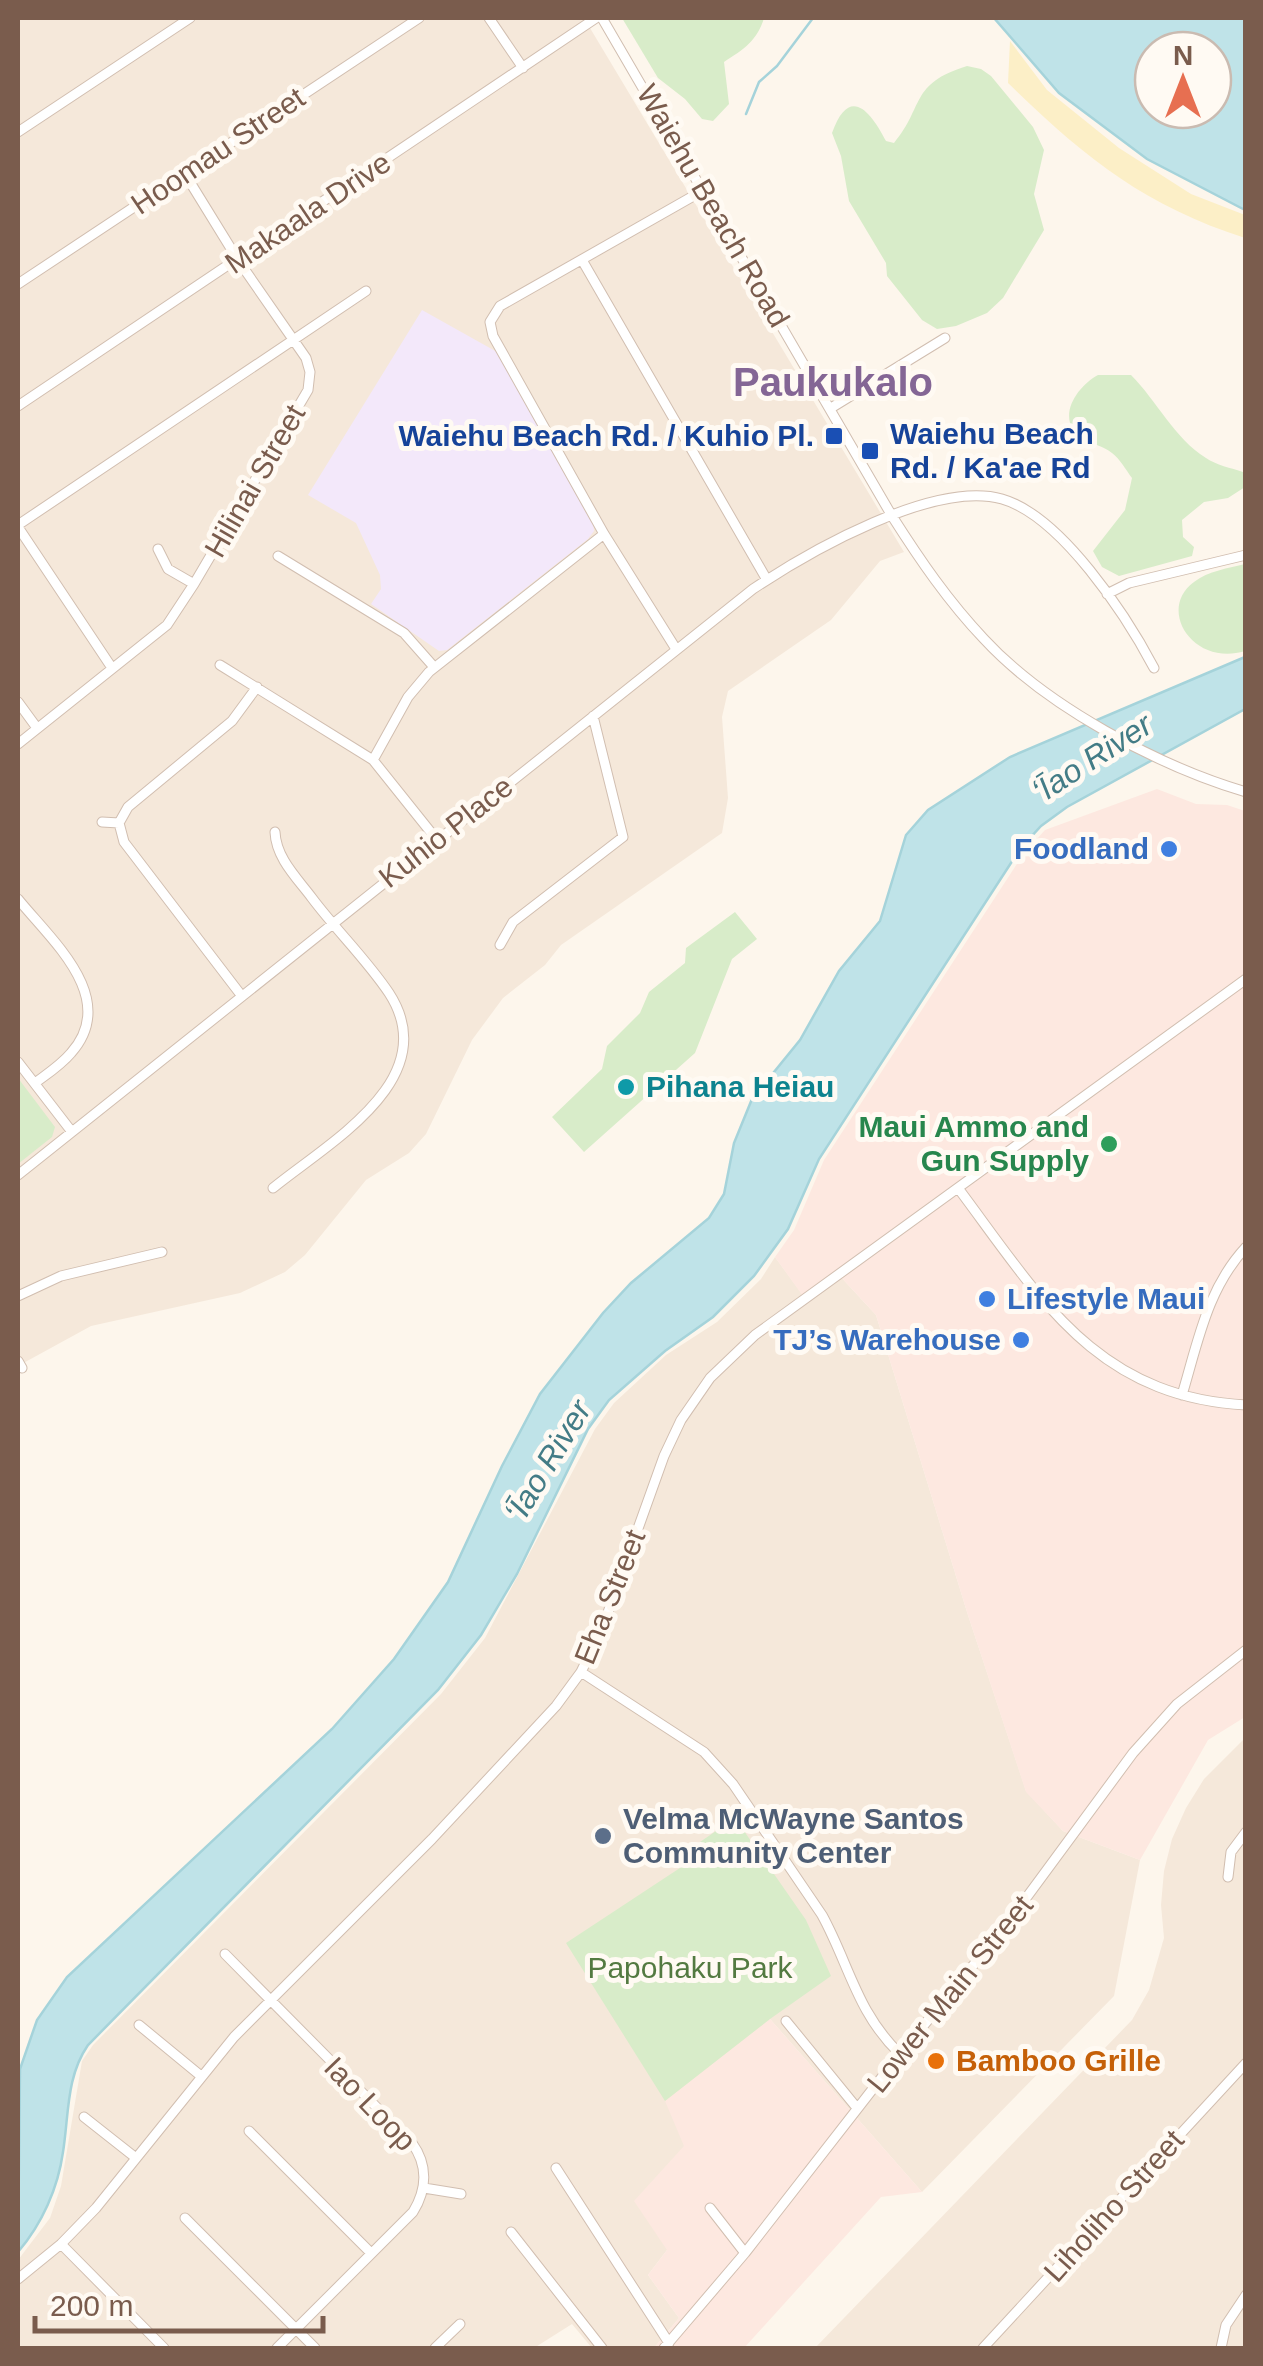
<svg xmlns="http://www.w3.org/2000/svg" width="1263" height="2366" font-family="Helvetica,sans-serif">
<rect width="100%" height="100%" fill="#fdf6ec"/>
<path fill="#f5e8da" d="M18,18H584L904,552L880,561L831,620L728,691L722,717L728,798L722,833L561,945L545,965L503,998L472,1040L426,1134L409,1153L366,1180L305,1255L285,1272L240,1293L91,1326L18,1366Z
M775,1257L805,1298L839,1275L876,1315L967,1612L1026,1791L1063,1831L1140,1860L1114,1996L922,2192L770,2019L684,2146L667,2250L648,2275L679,2318L654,2348H592L572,2324L534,2348H18V2260L50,2218L61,2186L82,2061L93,2045L441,1694L485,1638L595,1429L614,1403L666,1355L717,1322L761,1279Z
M1245,1738V2348H815L1132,2020L1149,1990L1164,1938L1161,1905L1164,1871L1172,1839L1186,1808L1204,1779Z"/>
<path fill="#fde8e0" d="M1157,789L1196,804L1227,805L1245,811V1717L1208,1740L1140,1860L1063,1831L1026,1792L967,1612L876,1315L839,1275L805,1299L775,1257L794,1230L824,1160L1024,853L1045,830Z
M770,2019L922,2192L881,2197L744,2348H654L679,2318L648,2275L667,2250L634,2201L684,2146L665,2101Z"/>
<path fill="#f3e8fa" d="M422,310L497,352L593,521L594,531L588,539L447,650L439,651L371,604L381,589L380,575L356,523L308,495Z"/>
<path fill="#d8ecc9" d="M622,18H764C757,41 744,49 724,62L729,104L713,121L702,119L685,99L658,78Z
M967,66L981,69L991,76L1033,127L1044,150L1034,194L1044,230L1003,298L987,313L956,326L937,329L922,320L887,276L886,263L849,201L841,156L832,133C849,85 870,110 886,141L894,143C925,106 909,84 967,66Z
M1098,375H1131C1157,401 1174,438 1206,458C1216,465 1231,468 1243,472L1245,487L1228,498L1204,502L1182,520L1183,537L1194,547L1192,556L1119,576L1102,567L1093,551L1125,510L1132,478C1126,470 1120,459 1112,453C1103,446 1092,444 1083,439C1054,420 1076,387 1098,375Z
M1245,564V651C1194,667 1156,610 1194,582C1208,571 1229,568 1245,564Z
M735,912L757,939L732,959L695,1053L584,1152L552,1117L602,1069L607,1046L640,1013L649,992L685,963L686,948Z
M18,1078L55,1127L52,1137L18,1164Z
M735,1818L806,1920L831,1976L770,2019L665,2101L566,1943L686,1864L681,1855Z"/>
<path fill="#fcefc7" d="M1010,41L1047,90L1119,148L1191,194L1245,215V238C1143,205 1084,157 1008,83Z"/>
<path fill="#bfe3e8" stroke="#a5d3da" stroke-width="2.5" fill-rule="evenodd" d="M994,18H1245V210L1147,159L1059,93ZM1153,50H1213V110H1153Z
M1245,657V709L1067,807L1041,826L1020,849L819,1159L788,1229L754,1276L713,1317L665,1351L609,1400L588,1429L517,1574L481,1635L438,1690L88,2045C66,2077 69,2114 63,2152C58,2188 42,2224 18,2252L20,2069L37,2020L67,1977L332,1729L394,1659L448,1582L502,1466L540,1394L603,1313L631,1283L709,1218L724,1194L734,1143L752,1099L800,1040L839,971L880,921L906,835L928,810L1010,757Z"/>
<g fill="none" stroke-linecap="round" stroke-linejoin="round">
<path stroke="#a5d3da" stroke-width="2.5" d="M746,114L759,82L777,66L813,18"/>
<g stroke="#d1beb0" stroke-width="11">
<path id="minor" d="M489,18L523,68
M602,18L892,516C920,560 948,601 984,639C1046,706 1158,766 1246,792
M18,132L190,18
M582,260L767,580
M18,284L419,18
M18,406L596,18
M831,408L945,338
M18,525L366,291
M18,527L112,668
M158,549L168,569L194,584
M278,556L404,633L434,667
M1107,594L1129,583L1246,555
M676,649L604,534L493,336L490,322L500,306L704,190
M220,665L373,760L437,840
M18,702L37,728
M18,744L167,625L194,584L308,390L310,372L306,358L238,260L185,174
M373,760L408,697L429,672L604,534
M102,822L119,823
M18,899C51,940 120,998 71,1053C61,1065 47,1074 35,1083
M500,945L513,922L623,837L593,716
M241,995L124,842L119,823L128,807L232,721L257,687
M18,1062L72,1132
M18,1175L753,589C810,551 934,480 1002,499C1061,516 1126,615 1154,668
M273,1188C328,1143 445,1079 389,993C367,960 336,930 312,898C297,878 276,858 275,832
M958,1188C1039,1296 1095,1397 1246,1405
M18,1296L61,1276L162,1252
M18,1361L22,1368
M1182,1395C1198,1342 1207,1289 1246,1247
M581,1672L704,1752L733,1784L822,1915C849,1964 857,2013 900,2054
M1228,1877L1231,1852L1246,1832
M225,1954L412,2143C428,2165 427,2189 413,2212L277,2348
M786,2021L857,2108
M139,2025L201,2076
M84,2117L136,2158
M249,2131L371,2253
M556,2168L669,2343
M424,2188L461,2194
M710,2208L745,2253
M185,2218L315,2348
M511,2232L602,2348
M61,2244L164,2348
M18,2279L61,2244L96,2208L234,2037L432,1839L556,1706L581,1672L602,1629L664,1456L681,1420L710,1378L755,1335L1246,979
M435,2348L460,2324
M664,2348L745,2253L900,2054L1004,1928L1133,1753L1177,1704L1246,1650
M983,2348L1246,2063
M1221,2348L1226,2325L1246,2295"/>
</g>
<use href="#minor" stroke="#fff" stroke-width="9"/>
</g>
<g fill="#1a4fb4" stroke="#fffaf3" stroke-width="4">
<rect x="824" y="426" width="20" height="20" rx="5"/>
<rect x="860" y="441" width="20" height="20" rx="5"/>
</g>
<g fill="#3f7fe0" stroke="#fffaf3" stroke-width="4">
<circle cx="1169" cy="849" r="10"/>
<circle cx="987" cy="1299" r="10"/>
<circle cx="1021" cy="1340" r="10"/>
</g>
<circle fill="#0f9aa8" stroke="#fffaf3" stroke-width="4" cx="626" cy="1087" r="10"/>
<circle fill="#2e9e5b" stroke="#fffaf3" stroke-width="4" cx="1109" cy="1144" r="10"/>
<circle fill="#5c6f8a" stroke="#fffaf3" stroke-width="4" cx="603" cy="1836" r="10"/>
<circle fill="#e8710a" stroke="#fffaf3" stroke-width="4" cx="936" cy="2061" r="10"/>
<g text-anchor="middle" stroke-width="10" stroke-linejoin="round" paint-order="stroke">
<g font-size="30" fill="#7a5c4d" stroke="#fffaf3">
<text transform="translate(218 151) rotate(-34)" y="10">Hoomau Street</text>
<text transform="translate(713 206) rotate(60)" y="10">Waiehu Beach Road</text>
<text transform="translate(308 213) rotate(-34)" y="10">Makaala Drive</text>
<text transform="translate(255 481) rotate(-60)" y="10">Hilinai Street</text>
<text transform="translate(446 832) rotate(-38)" y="10">Kuhio Place</text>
<text transform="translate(610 1597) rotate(-68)" y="10">Eha Street</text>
<text transform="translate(950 1994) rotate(-51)" y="10">Lower Main Street</text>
<text transform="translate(370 2104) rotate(46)" y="10">Iao Loop</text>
<text transform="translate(1114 2206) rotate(-48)" y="10">Liholiho Street</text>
</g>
<g font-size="30" font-weight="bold" fill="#164399" stroke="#fffaf3" text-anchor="start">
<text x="890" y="444">Waiehu Beach<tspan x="890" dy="34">Rd. / Ka'ae Rd</tspan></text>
<text x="814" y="446" text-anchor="end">Waiehu Beach Rd. / Kuhio Pl.</text>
</g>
<g font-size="30" font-weight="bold" fill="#366cbe" stroke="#fffaf3" text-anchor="end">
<text x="1149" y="859">Foodland</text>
<text x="1007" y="1309" text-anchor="start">Lifestyle Maui</text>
<text x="1001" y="1350">TJ’s Warehouse</text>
</g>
<g font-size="30" font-weight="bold" fill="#0d838f" stroke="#fffaf3" text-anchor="start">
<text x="646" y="1097">Pihana Heiau</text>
</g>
<g font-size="30" font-weight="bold" fill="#27864d" stroke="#fffaf3" text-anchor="end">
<text x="1089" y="1137">Maui Ammo and<tspan x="1089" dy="34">Gun Supply</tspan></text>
</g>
<g font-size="30" font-weight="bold" fill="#4e5e75" stroke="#fffaf3" text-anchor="start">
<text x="623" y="1829">Velma McWayne Santos<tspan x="623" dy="34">Community Center</tspan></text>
</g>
<g font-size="30" fill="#537a41" stroke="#fffaf3">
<text x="690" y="1978">Papohaku Park</text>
</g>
<g font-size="30" font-weight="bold" fill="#c56008" stroke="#fffaf3" text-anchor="start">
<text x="956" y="2071">Bamboo Grille</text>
</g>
<g font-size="32" font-style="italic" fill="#437c86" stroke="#fffaf3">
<text transform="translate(1092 758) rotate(-33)" y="11">ʻĪao River</text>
<text transform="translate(548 1461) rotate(-59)" y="11">ʻĪao River</text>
</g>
<g font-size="40" font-weight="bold" fill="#846695" stroke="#fffaf3">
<text x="833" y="396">Paukukalo</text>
</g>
</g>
<rect width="1263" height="2366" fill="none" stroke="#7a5c4d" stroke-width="40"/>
<g transform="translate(1183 80)"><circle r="48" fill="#fffaf3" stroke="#cabbb1" stroke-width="2.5"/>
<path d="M0-8L18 38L0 25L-18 38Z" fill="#e76f51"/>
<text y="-15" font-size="28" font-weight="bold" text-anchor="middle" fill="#7a5c4d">N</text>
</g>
<path d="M35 2316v15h288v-15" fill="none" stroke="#7a5c4d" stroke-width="5"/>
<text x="50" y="2316" font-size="30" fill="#7a5c4d" stroke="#fffaf3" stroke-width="8" paint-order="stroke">200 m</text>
</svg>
